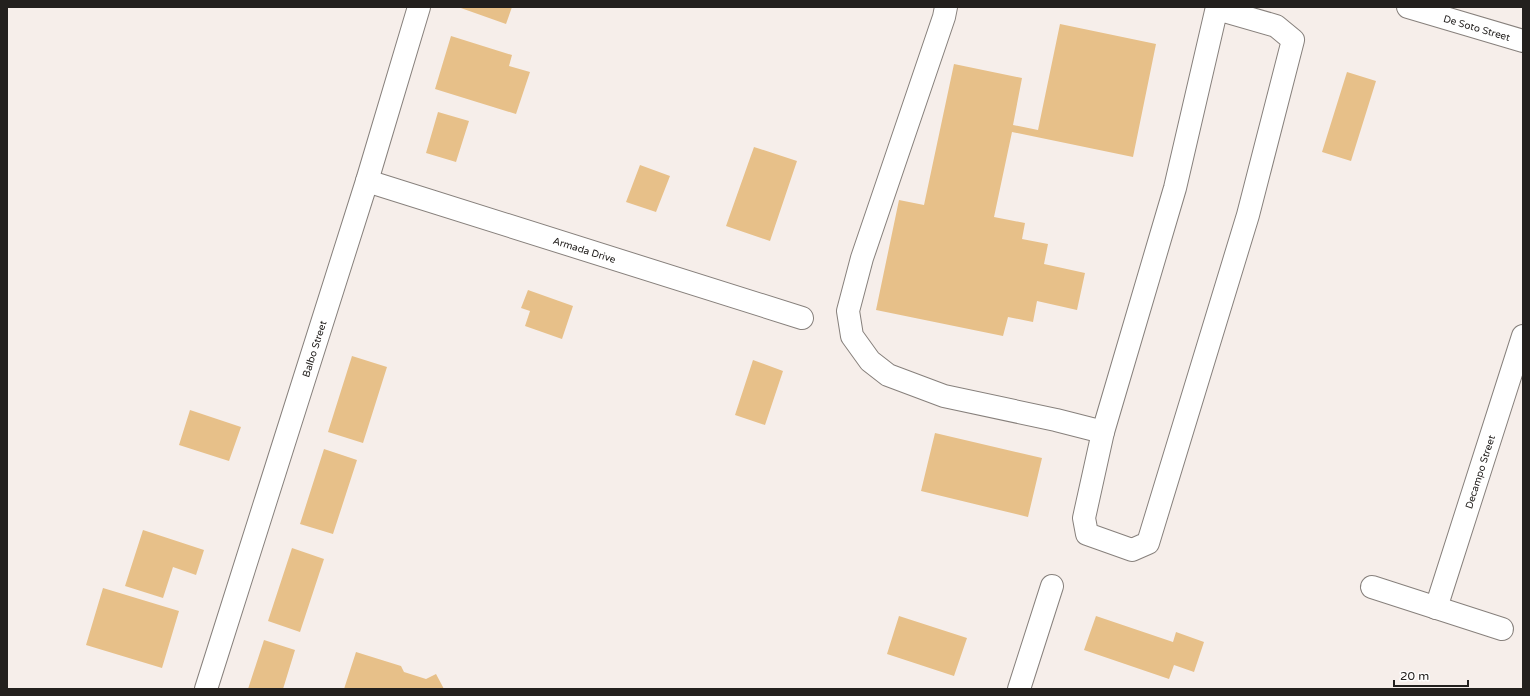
<svg xmlns="http://www.w3.org/2000/svg" width="1530" height="696" font-family="'Varela Round',sans-serif">
<rect width="100%" height="100%" fill="#f6eeea"/>
<path fill="#e7c089" d="M458,7H512L506,24Z
M1060,24L1156,44L1133,157L1012,132L994,217L1025,223L1022,239L1048,244L1044,264L1085,273L1077,310L1037,301L1033,322L1008,317L1003,336L876,310L899,200L924,205L954,64L1022,78L1013,125L1038,130Z
M451,36L512,55L509,66L530,72L516,114L435,89Z
M1347,72L1376,81L1351,161L1322,152Z
M438,112L469,121L456,162L426,153Z
M754,147L797,161L770,241L726,226Z
M640,165L670,176L656,212L626,202Z
M528,290L573,306L562,339L525,326L530,311L521,308Z
M352,356L387,367L363,443L328,432Z
M753,360L783,371L765,425L735,415Z
M190,410L241,427L229,461L179,445Z
M935,433L1042,458L1028,517L921,491Z
M324,449L357,460L333,534L300,524Z
M143,530L204,550L196,575L173,567L163,598L125,586Z
M292,548L324,559L300,632L268,621Z
M103,588L179,611L162,668L86,645Z
M899,616L967,638L954,676L887,654Z
M1096,616L1173,642L1176,632L1204,642L1194,672L1174,665L1169,679L1084,650Z
M264,640L295,650L283,689H248Z
M356,652L401,666L404,672L426,679L436,674L444,689H344Z"/>
<g fill="none" stroke-linecap="round" stroke-linejoin="round">
<g stroke="#87807c" stroke-width="24">
<g id="minor">
<path d="M946,7L944,17L862,258L848,311L852,336L870,361L888,375L944,396L1056,420L1103,432"/>
<path id="s1" d="M1408,7L1523,41"/>
<path d="M1217,9L1276,26L1293,40L1248,215L1148,543L1132,550L1087,534L1084,518L1103,432L1175,188L1217,7"/>
<path id="s2" d="M367,181L802,318"/>
<path d="M1372,587L1502,629"/>
<path id="s3" d="M1436,608L1523,336"/>
<path id="s4" d="M206,689L367,181L419,7"/>
<path d="M1019,689L1052,586"/>
</g>
</g>
<use href="#minor" stroke="#fff" stroke-width="22"/>
</g>
<g text-anchor="middle" stroke-width="3" stroke-linejoin="round" paint-order="stroke">
<g font-size="10" fill="#23201e" stroke="#fefdfc">
<text dy="4" stroke="none"><textPath href="#s1" startOffset="72">De Soto Street</textPath></text>
<text dy="4" stroke="none"><textPath href="#s2" startOffset="228">Armada Drive</textPath></text>
<text dy="4" stroke="none"><textPath href="#s4" startOffset="357">Balbo Street</textPath></text>
<text dy="4" stroke="none"><textPath href="#s3" startOffset="143">Decampo Street</textPath></text>
</g>
</g>
<rect width="1530" height="696" fill="none" stroke="#23201e" stroke-width="16"/>
<path d="M1394 680v6h74v-6" fill="none" stroke="#23201e" stroke-width="2"/>
<text x="1400" y="680" font-size="12" fill="#23201e" stroke="#fefdfc" stroke-width="3" paint-order="stroke">20 m</text>
</svg>
